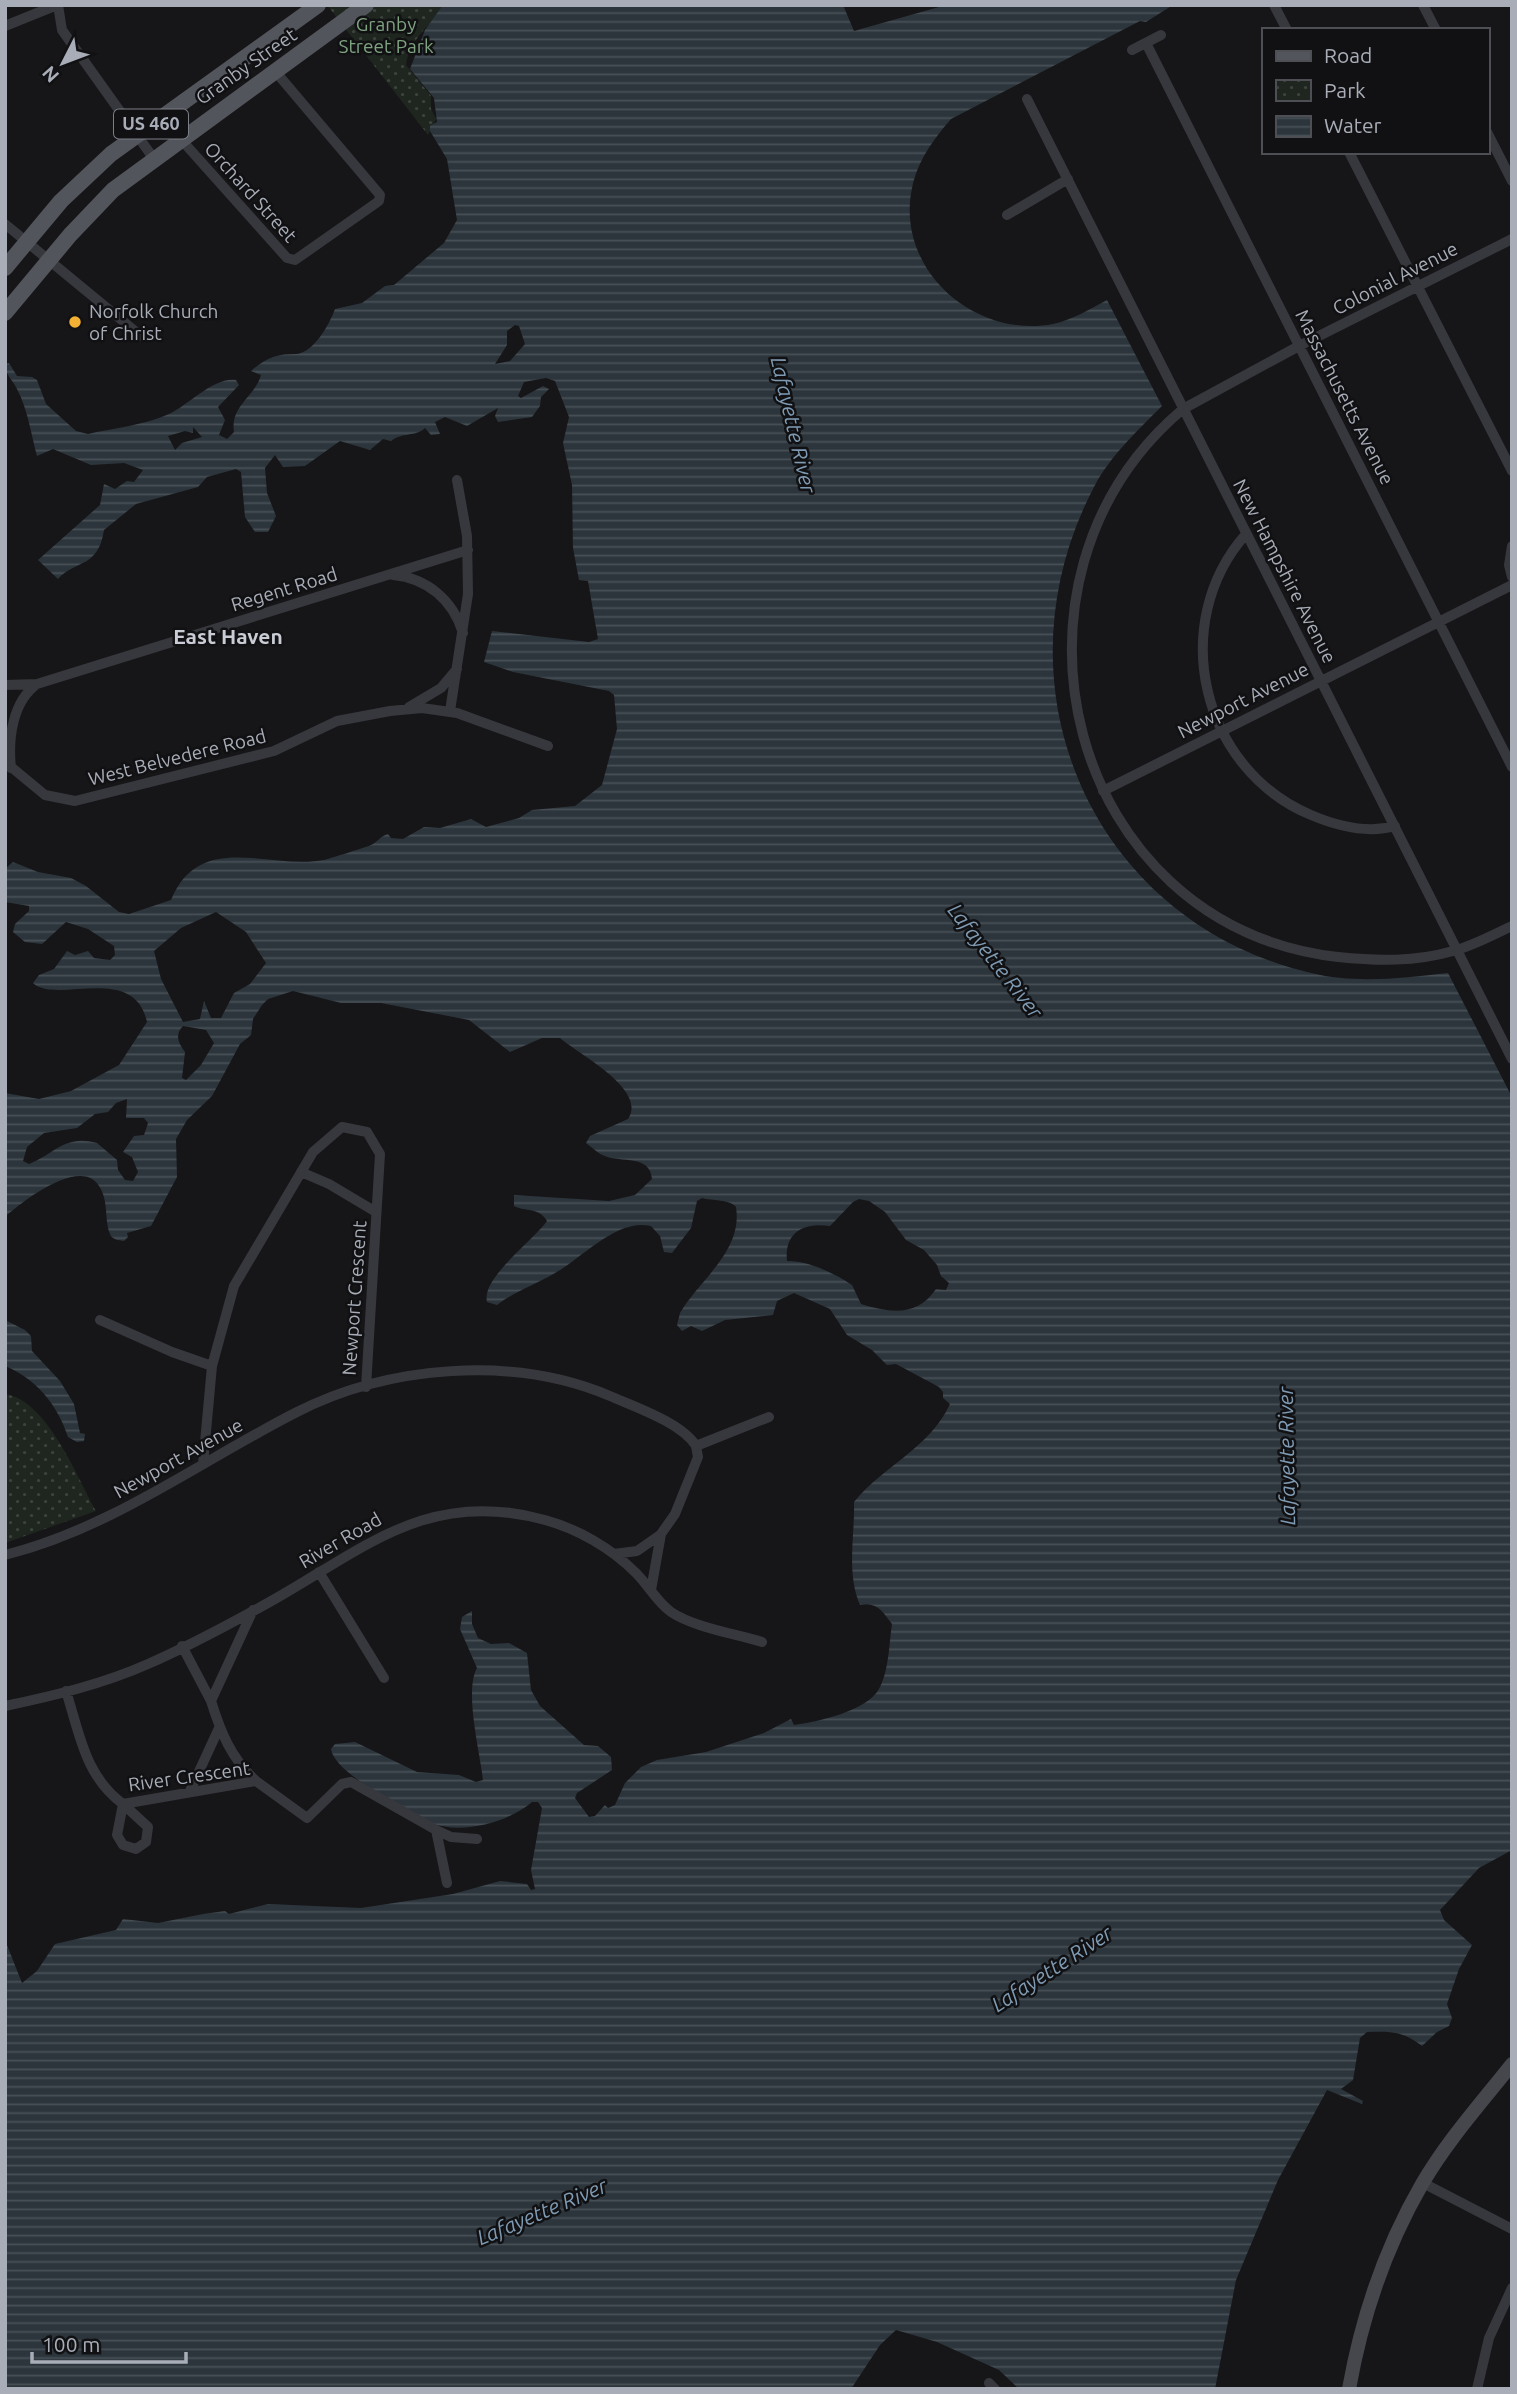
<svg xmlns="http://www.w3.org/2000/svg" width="1517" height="2394" font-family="Ubuntu,sans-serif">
<defs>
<pattern id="park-dots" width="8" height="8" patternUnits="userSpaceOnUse" patternTransform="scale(1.75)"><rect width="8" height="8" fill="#1e261f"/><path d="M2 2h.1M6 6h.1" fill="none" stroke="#3c433d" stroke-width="1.8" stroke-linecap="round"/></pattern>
<pattern id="water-rules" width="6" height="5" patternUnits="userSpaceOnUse" patternTransform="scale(1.75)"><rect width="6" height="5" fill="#2c353c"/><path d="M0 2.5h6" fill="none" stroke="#485056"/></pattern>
</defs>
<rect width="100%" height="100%" fill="#161618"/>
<path fill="url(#park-dots)" d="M327,5H448C431,23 409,40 406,65L431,96V109L436,119L428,135Z
M5,1394C47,1400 77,1477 96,1511L5,1543Z"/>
<path fill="url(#water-rules)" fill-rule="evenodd" d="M443,5H843L854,31L946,5H1173L1146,22L1140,21L951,119C933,140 918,160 912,188C895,270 975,339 1053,324C1072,320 1090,309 1107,300L1162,406C1138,430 1110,456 1094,487C990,685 1090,921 1311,973C1356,984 1403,978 1448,973L1512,1097V1850L1479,1868L1440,1910L1444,1920L1472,1945L1459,1969L1447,2004L1452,2018L1449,2026L1437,2032L1422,2046C1403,2031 1390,2031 1367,2032L1360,2038L1353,2080L1341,2089L1363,2101L1362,2104L1327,2090L1278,2180L1236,2280L1215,2389H1019L999,2370L937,2342L896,2330L880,2345L851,2389H5V1940L22,1983L37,1971L55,1944L116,1930L123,1919L158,1923L203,1914L225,1911L229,1914L268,1904L361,1908L453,1894L500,1881L527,1884L531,1890L535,1889L531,1870L542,1808L538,1802H532C507,1823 462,1835 431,1823C408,1809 335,1775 331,1749L335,1744L355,1742L417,1772L459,1775L476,1782L483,1780C480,1752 464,1691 477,1668L460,1629L462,1617L472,1611V1624L478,1638L491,1644L509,1643L527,1653L531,1690L540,1706L584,1745L598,1746L611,1757L612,1770L577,1793L575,1798L589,1817L595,1816L605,1805L608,1808L615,1805L625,1783L641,1767L657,1760L706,1752L764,1733L791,1719L794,1725C817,1722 867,1711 879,1689C889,1671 889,1644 892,1624C883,1612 877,1601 860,1605C846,1572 855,1536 854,1502C883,1466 930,1448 950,1404L943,1398V1392L939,1387L896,1364L887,1365L872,1350L847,1335L830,1309L794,1293L777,1301L773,1315L725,1320L702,1331L691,1326L682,1331L677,1325L680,1313C700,1279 743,1251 736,1207C730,1199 712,1201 702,1198L697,1201L691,1228L672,1253L664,1252L660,1236L651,1226C617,1218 582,1258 555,1273C535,1285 515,1291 497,1305L487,1302C481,1278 534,1240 547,1221C539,1207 526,1212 514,1206V1195L609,1201L635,1195L652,1179C650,1154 621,1163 605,1156C598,1154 592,1147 586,1143L590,1136L628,1119C648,1089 578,1054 560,1038H542L510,1052L469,1020L381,1003H341L293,991L268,999L262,1005L253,1019L251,1035L240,1044L212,1096L187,1120L176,1139L177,1177L151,1226L127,1233L128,1237L124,1241C119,1240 112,1240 110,1234C104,1219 109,1201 99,1186C81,1156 21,1202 5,1217V1093L39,1099L71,1091L119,1065L147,1022C134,962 56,1005 33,983L39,975L54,969L67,951L75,955L88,951L94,958L110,960L115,955L114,946L88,929L66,922L42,944L25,942L13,932L15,924L29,911V906L5,902V869L13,862L38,872L71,878L86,886L119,912L129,914L171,900C200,830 268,870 324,860C328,859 367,847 371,845C378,842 380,836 388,834L391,838L403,839L424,827L440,828L471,819L486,827L519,818L532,810L575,806L602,785L617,729L614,695L609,691L513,672L484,662L492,631L589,642L598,639L588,581L579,580L573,548L572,485L563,443L569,417L555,381L546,378L524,382L518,396L521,398L543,386L549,389L541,397L540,406L532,417L498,422L495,416L498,408L467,426L445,417L435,422L440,434L431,435L425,428C416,437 402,432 391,441L383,439L370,450L340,441L305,466L283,467L275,455L265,468L267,493L276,516L268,532H255L245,517L241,472L236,469L207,477L198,487L136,504L104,530C98,569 76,559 58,579L38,560L100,505L104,484L115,489L127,481L134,482L143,470L124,463L91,465L53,449L37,456C31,434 28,410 17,389C13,380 5,375 5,364L9,363L17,376L32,377L37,380L46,404L76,431L88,434C114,428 145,425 169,414C189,405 213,377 236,380L239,385L218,407L225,420L219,435L227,439L234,432C230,406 255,397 261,375L251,371C267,357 277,354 296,354C314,353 330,323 335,309L362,303L385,286L394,285L444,243L457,220L447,159L430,131V126L437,122L434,98L410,69L425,30ZM515,325L519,326L525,344L510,361L495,364L507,345V331ZM193,427L202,437L182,443L175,450L168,436L185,431L193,433ZM216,912L246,932L266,963L250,984L234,993L221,1018H211L204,1001L200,1019L183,1022L161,979L154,951L181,928ZM183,1026L206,1030L214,1043L201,1065L186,1080L182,1078L185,1052C179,1044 174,1035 183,1026ZM127,1099L126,1118H144L148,1123L144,1135L134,1136L123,1152L132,1157L138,1172L133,1181L125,1180L118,1170L117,1160L97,1143C65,1134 56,1153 29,1164L23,1161L27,1147L44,1133L77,1128L95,1114L108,1112L116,1103ZM859,1199L869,1201L885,1212L906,1240L924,1250L937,1265L941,1276L949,1283L946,1290L936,1289C917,1317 891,1313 861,1304L852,1285C834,1273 809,1261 787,1261C784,1232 804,1222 830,1226L853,1202Z
M5,1320L25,1330L31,1336L32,1351L60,1381L74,1404L80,1433L85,1434L84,1441L77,1442L68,1437C58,1406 37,1379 5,1366Z"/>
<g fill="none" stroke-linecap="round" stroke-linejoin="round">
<path stroke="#37383d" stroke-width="10" d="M58,5L62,30L154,159
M1274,5L1287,30
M1423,5L1436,30
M5,26L57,5
M1146,43L1512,767
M1132,50L1161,35
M1027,99L1512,1059
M163,115L186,145L287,258L295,260L379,201L380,195L275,71
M1487,132L1512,181
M1349,152L1512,471
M1007,215L1068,179
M5,224L141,336
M1512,239L1299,346L1183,409C981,579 1067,926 1338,957C1377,961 1415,962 1453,951C1473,946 1493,935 1512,926
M1246,534C1167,623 1201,769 1311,815C1337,826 1367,834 1395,826
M1512,546L1509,565L1512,577
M393,575C427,578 453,600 463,633
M5,685L37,684
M409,707L441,688L457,669
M450,711L468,594L467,536L457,480
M5,762L45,795L75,801L274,751L337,721L390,711L422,708L457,713L548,746
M11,768C8,739 12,702 37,684L468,550
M1103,791L1512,585
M301,1172L329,1184L376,1212
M100,1320L172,1352L212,1366
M696,1446L769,1417
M203,1464L212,1366L234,1286L313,1152L342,1127L367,1132L380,1154L366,1387
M614,1554L637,1551L660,1535
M5,1555C112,1528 199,1462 295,1413C388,1365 514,1355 610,1396C635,1407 682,1423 696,1446
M319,1572L384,1678
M651,1590L661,1534L675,1514L698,1457L696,1446
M253,1610L211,1701C221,1733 231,1758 256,1781
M182,1646L211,1701
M66,1691C80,1735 85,1776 123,1804L256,1781L307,1818L342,1784L351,1782L436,1830L447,1883
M5,1706C53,1696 103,1684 148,1664C187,1647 228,1625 266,1604C362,1551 426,1487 545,1520C578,1529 611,1548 636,1573C648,1585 657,1602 671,1612C693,1627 736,1634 762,1642
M190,1791L219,1728
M123,1804L148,1827L146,1842L136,1849L123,1845L117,1835Z
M436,1830L451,1837L477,1839
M1423,2183L1512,2229
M989,2383L995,2389
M1477,2389L1489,2338L1512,2288"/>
<path stroke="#45474d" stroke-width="14" d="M1349,2389C1362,2316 1385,2248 1422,2184C1447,2141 1481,2103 1512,2064"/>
<path stroke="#53555c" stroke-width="16" d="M5,268L61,201L111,154L318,5
M5,313L70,235L113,190L366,5"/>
</g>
<circle fill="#f2b134" stroke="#111113" stroke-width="2.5" cx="75" cy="322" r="7"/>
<g text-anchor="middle" stroke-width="5" stroke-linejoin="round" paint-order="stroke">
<rect fill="#111113" stroke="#7b7e86" stroke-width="2" x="114" y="109.5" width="74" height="29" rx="5"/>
<g font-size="18" font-weight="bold" fill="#a8adb8">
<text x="151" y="130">US 460</text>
</g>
<g font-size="19" fill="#7fa381" stroke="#111113">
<text x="386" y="31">Granby<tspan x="386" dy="22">Street Park</tspan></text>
</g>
<g font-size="19" fill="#a8adb8" stroke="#111113">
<text transform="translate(246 66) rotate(-35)" y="7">Granby Street</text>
<text transform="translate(251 192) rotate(48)" y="7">Orchard Street</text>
<text transform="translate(1395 278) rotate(-27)" y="7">Colonial Avenue</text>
<text transform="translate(1345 397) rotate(63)" y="7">Massachusetts Avenue</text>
<text transform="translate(1285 571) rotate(63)" y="7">New Hampshire Avenue</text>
<text transform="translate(284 589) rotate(-17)" y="7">Regent Road</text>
<text transform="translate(1243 700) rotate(-27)" y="7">Newport Avenue</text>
<text transform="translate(177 757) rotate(-14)" y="7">West Belvedere Road</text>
<text transform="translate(354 1298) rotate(-86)" y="7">Newport Crescent</text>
<text transform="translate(178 1458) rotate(-29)" y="7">Newport Avenue</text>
<text transform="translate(340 1540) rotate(-30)" y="7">River Road</text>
<text transform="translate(189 1776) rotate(-8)" y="7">River Crescent</text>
</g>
<g font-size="19" fill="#a8adb8" stroke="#111113" text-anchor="start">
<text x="89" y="318">Norfolk Church<tspan x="89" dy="22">of Christ</tspan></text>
</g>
<g font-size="21" font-style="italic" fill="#7f9bb3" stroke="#111113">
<text transform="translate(793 425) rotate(77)" y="7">Lafayette River</text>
<text transform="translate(995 961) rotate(52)" y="7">Lafayette River</text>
<text transform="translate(1287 1456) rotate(-91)" y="7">Lafayette River</text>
<text transform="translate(1052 1969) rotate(-33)" y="7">Lafayette River</text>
<text transform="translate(542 2212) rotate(-23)" y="7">Lafayette River</text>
</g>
<g font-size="21" font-weight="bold" fill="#c9ccd4" stroke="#111113">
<text x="228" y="644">East Haven</text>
</g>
</g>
<rect width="1517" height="2394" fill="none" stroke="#a8adb8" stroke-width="14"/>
<rect x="1262" y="28" width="228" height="126" fill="#111113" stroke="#4d4f55" stroke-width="2"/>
<rect x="1276" y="51" width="35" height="10" fill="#53555c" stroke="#4d4f55" stroke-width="2"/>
<text x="1324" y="63" font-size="21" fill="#a8adb8">Road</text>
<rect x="1276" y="80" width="35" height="21" fill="url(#park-dots)" stroke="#4d4f55" stroke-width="2"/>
<text x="1324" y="98" font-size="21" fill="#a8adb8">Park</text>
<rect x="1276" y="116" width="35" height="21" fill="url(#water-rules)" stroke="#4d4f55" stroke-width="2"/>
<text x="1324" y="133" font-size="21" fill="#a8adb8">Water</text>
<g transform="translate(63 63) rotate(228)" stroke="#111113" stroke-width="5" paint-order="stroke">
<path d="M0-5L12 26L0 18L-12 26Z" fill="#a8adb8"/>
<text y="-10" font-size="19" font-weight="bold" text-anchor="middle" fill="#a8adb8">N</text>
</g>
<path d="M32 2352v10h154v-10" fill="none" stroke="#a8adb8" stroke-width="3.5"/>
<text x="42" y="2352" font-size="21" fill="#a8adb8" stroke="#111113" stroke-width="5" paint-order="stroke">100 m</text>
</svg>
